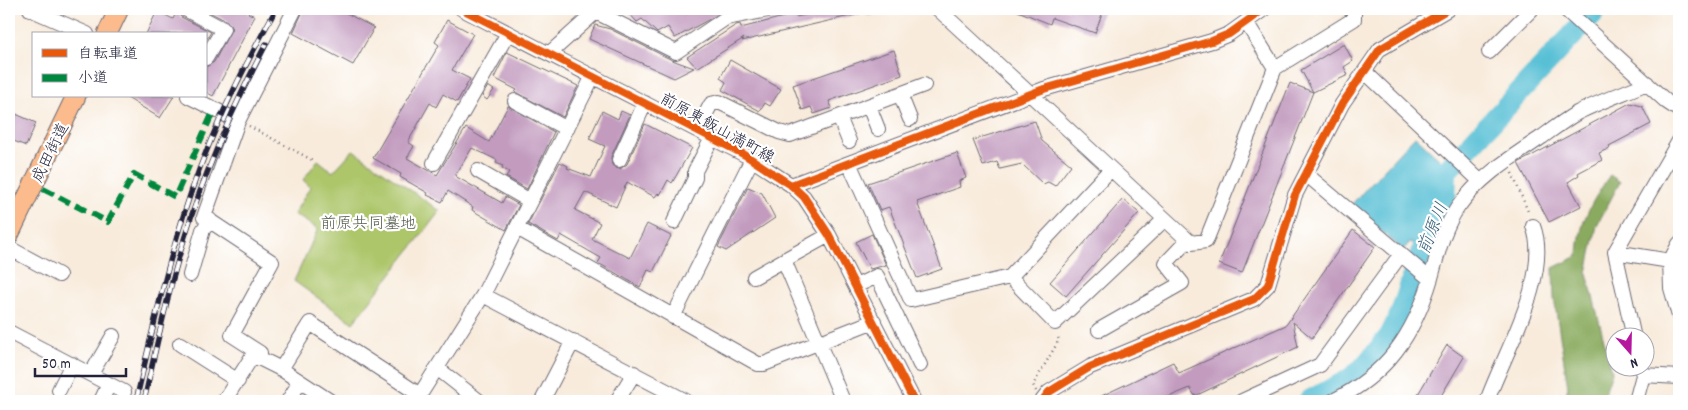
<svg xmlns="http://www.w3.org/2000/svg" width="1688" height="410" font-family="Dekko,'Klee One',sans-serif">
<rect width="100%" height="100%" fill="#fff"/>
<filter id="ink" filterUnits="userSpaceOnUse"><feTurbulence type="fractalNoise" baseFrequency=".02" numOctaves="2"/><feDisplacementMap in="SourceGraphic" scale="10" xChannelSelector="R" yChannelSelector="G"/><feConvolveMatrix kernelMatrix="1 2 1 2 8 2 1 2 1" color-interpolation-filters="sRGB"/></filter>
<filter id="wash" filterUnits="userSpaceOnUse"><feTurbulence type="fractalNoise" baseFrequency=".0096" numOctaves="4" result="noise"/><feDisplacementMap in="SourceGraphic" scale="20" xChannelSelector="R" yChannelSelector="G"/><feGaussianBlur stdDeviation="1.12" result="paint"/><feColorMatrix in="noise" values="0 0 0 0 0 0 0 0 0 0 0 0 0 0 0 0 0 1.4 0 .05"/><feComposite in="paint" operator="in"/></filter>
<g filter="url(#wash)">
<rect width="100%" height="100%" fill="#f8ebdb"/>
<path fill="#adc66b" stroke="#687453" d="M857,9H895L869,15Z
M353,150L440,211L353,323L294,281L318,229L294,214L310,187L303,180L318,160L333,172Z"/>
<path fill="#8aab5f" stroke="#56664d" d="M1610,175L1620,182L1597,225L1587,273L1612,372L1602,401H1564L1568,387L1554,298L1553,268L1578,256C1579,222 1591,203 1610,175Z"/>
<path fill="#58c0d5" stroke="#3d7188" d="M1415,136L1444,163L1437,177V207L1420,246L1410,242L1403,250L1351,205Z"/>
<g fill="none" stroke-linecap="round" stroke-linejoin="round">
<path stroke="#58c0d5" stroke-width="22" d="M1309,401L1349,380L1364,367L1390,336L1400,316L1428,234L1445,203L1446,171L1597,9"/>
</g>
<g id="blocks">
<path fill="#c29bbf" d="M203,9H251L248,13L255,16L213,96L206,92V67L214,62L232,28L227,21Z
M304,9H339L374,28L353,65L293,33Z
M625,9H653L659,15L667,9H728L675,38L668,27L657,33L642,19L637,22Z
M814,9H866L867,12L742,41L744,38L697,68L687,57L736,25L740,24L741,28L795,14L796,17L815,13Z
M1013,9H1104L1095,33L1052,18L1050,24Z
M157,11L173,19L177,11L181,17L211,32L206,40V34H146Z
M447,20L473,34L452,70L470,79L457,102L443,94L436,107L430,103L408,142L414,146L407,158L437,175L466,128L489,142L508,106L554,132L527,189L506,177L509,172L502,168L503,166L496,163L497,160L472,148L455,176L502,203L505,197L519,205L506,230L472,210L473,207L448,191L442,202L427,195L428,193L400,177L401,174L373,158L439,45L435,42Z
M595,25L610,29L672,60L694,68L674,78L589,39Z
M1344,44L1353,61L1344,67L1348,75L1313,92L1301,70Z
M894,50L902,75L829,101L832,108L814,114L811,107L802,110L793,85Z
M507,52L578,86L563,117L515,92L517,90L494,78Z
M730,60L781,89L770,106L765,103L760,111L722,90L726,82L720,78Z
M1290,83L1313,92L1242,273L1219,264Z
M488,86L494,90L487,100L482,96Z
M124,96H174L160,118Z
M1630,103L1642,106L1651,124L1609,146L1610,148L1599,153L1602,160L1578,173L1579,175L1568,182L1581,206L1549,222L1518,163Z
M9,111L36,123L26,146L9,139Z
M602,111L618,119L621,111L630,115L611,157L612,165L616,168L620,169L627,164L645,124L692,148L672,183L668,180L660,195L658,193L655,197L627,182L616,207L585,192L575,210L600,223L592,239L630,258L647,224L671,236L653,272L648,270L640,287L598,263L601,258L561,235L558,241L528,224L560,162L568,166L567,168L591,177L605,146L589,139Z
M1035,121L1042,141L1071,165L1055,186L1048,182L1043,184L1022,164L1000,169L997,162L983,166L973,140Z
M957,153L966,178L959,181L960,187L917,202L942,269L917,278L889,207L880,210L868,183Z
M748,187L762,193L775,218L726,251L718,247Z
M1123,199L1139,213L1066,296L1050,282Z
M1353,230L1375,247L1312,338L1293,322L1298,347L1195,396L1190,388L1159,401H1091L1173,362L1179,373L1286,325Z
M872,234L886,265L870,269L856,242Z
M1447,345L1464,357L1438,401H1414Z"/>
</g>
</g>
<g filter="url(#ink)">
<use href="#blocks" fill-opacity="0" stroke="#6d6873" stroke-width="1"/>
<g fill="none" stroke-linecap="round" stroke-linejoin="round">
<g stroke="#6d6873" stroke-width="16">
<path id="minor" d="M30,9L87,34
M185,9L223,29L206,58
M462,9L745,155L791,185L804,197L829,235L914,401
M938,9L1191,243L1206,241L1275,68L1354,19V9
M1565,9L1667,102L1679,110
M596,12L676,52L726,18L773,9
M1246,22L1275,68
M1489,52L1532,9
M550,53L599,9
M1365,72L1480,181
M900,94L910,119
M188,96L238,121
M515,101L567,129
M869,106L878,129
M839,117L849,141
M697,130L711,104L719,102L779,132L790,135L924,85
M619,160L645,103
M434,163L508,33
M849,163L911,300L1010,277L1055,323L1165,219
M478,171L530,201
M1306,174L1430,279
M791,185L1044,89L1212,41L1229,34L1264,9
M674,222L695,178V171L712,138
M517,228L758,364H764L874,321
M829,235L784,260L843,401
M1679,244L1670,261L1671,288L1679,316
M9,248L59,275
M1615,252L1670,261
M190,275L203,230L210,220
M754,277L784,260
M1010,277L1111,169
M856,286L877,276L920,365
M483,295L686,401
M673,317L752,159
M1099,330L1182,283L1166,263L1188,240
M9,332L124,392
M1634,338L1615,252L1679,141
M180,344L238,381
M257,357L260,353L232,335L272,262L204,217L238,121L295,9
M437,368L479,401
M281,369L310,323L420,395
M91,374L113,336
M1643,375L1679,377
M59,390L72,364
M101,401L109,384
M224,401L253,355L281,369L330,401
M288,401L300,382
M416,401L483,295L593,76
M542,401L573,341
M617,401L634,373
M1042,401L1049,392L1090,367L1254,299L1268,285L1295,195L1342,104L1380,49L1448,9
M1242,401L1320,365L1401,254
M1333,401C1387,374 1414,335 1431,278C1438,253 1443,229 1458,207C1479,177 1512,157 1542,137C1553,129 1565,120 1577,113C1599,102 1624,93 1647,83
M1487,401C1504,353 1552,275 1533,226
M1636,401L1643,375L1641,368"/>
</g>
<g stroke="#6d6873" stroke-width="21">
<path id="highway" d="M107,34L119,9
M9,235L76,96"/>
</g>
<path stroke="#6d6873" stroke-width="2.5" stroke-dasharray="1 4" stroke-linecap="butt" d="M249,126L314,161
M1512,173L1529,214
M1036,391L1033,385L1059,340L1057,334"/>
<use href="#minor" stroke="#fff" stroke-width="14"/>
<use href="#highway" stroke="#fbbb8c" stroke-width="19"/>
<g stroke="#22223b" stroke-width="5.5">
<path id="rail" d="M136,401C154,324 171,245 199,170C220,114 247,61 276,9
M144,401C161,325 178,246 207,173C224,129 244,86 266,44"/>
</g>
<use href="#rail" stroke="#fff" stroke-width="4" stroke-dasharray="11" stroke-linecap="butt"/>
<path stroke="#00873e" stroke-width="6" stroke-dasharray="12 6" stroke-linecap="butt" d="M43,189L108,222L134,174L175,197L214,110"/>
<g stroke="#fff" stroke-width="11">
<path id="cycleway" d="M462,9L745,155L791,185L804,197L829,235L914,401
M791,185L1044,89L1212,41L1229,34L1264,9
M1042,401L1049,392L1090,367L1254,299L1268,285L1295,195L1342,104L1380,49L1448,9"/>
</g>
<use href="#cycleway" stroke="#e8590c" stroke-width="8"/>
</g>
</g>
<g text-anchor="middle" stroke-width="4.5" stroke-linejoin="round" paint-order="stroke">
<g font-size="16" fill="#22223b" stroke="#fff">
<text transform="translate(718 127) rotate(29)" y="6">前原東飯山満町線</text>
<text transform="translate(49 152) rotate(-64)" y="6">成田街道</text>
</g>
<g font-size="16" fill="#535b4c" stroke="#fff">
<text x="368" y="228">前原共同墓地</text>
</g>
<g font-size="18" font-style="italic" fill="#386179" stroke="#fff">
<text transform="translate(1432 228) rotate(-68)" y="6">前原川</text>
</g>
</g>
<rect width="1688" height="410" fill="none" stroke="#fff" stroke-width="30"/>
<rect x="32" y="32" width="175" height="65" fill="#ffffff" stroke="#a7a7b1"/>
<rect x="42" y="49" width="25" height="8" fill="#e8590c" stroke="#a7a7b1"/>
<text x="78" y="58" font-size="15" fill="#22223b">自転車道</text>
<rect x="42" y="74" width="25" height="8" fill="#00873e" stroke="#a7a7b1"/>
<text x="78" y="82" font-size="15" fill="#22223b">小道</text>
<g transform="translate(1630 352) rotate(160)"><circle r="24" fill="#ffffff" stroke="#a7a7b1"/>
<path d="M0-4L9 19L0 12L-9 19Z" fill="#b5179e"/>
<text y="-8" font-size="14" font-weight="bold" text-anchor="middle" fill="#22223b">N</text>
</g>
<path d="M35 368v8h91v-8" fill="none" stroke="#22223b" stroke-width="2.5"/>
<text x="42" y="368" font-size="15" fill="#22223b" stroke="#ffffff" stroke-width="4" paint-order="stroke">50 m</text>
</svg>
